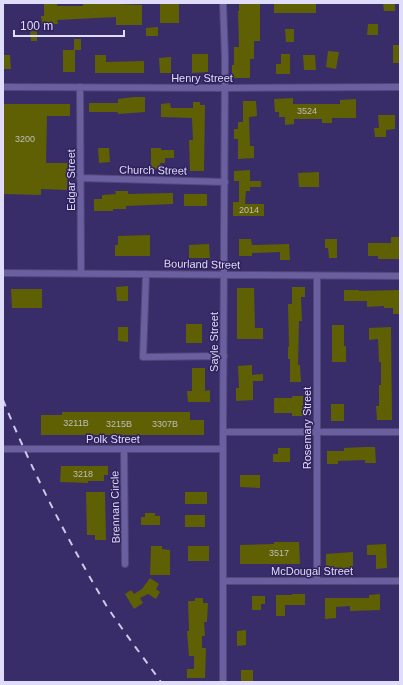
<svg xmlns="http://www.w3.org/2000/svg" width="403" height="685" font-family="Arial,sans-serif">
<rect width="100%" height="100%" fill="#392d69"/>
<path fill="#5f5f04" d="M44,3H57V6H83V3H92L142,5V25H116V17L57,20L58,24H42L41,16H44Z
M239,3H260V41H254V59H250V78H232V65H234V47H239L238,11H239Z
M274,3H316V13H274Z
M383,3H395V11H384Z
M160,4H179V23H160Z
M368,24H378V35H367Z
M158,27V36H146V28Z
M285,29H294V42H286Z
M30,31H37V41H31Z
M74,39H81V50H75V72H63V50H74Z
M393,45H400V63H393Z
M328,51L339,52L336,69L326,67Z
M192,54H208V72L192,73Z
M281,54H290V74H276V64H281Z
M3,55H10L11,69H3Z
M95,55H106V62L144,61V73H95Z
M303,55H315L316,70H304Z
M171,57V73H160L159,58Z
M134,97H145V112L118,114V112H89V103H118V99Z
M293,98V104H340V100L356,99V118H332V123H322V119H294V124L285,125V117H279V112H275L274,99Z
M243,101H256L257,116L249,117L250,146H254V158L238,159V139H234V129H238V122H243Z
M193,102H200V105H205L204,171H190L189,140H193L192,118L161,117V104L170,103L171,108H193Z
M3,104H70V116H47L46,163H68L67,190L41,189V195L3,194Z
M378,115H395V129L386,130V137H375L374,128H379Z
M98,148H109L110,162L99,163Z
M151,148H161V150H174V158H165V163H160L161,168L151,169Z
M250,170V181H261V187H250V191H246L245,204H264V216H233V202H239V181H234V171Z
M319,172V187H299L298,173Z
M115,191H128V194L173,193V204L126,206V209H113V211H94V199H102V195L116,194Z
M184,194H207V206H184Z
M150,235V256H115V245H118V236Z
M391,237H400V259H378V256H368V243H391Z
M239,239H251L252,245L289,244L290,260H280V252L252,253V256H239Z
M325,239H337V258H329L328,248H325Z
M209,244L210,258H189V245Z
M128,286V301H117L116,287Z
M292,287H305V297H301L302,321H299L298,365H300L301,382H290V359H288V347H289L288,304H292Z
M237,288H254L255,328H263V339H237Z
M11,289H42V308H12Z
M344,290H359V291L400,290V314H393V308H384V306L367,307V301H344Z
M186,324H202V343H186Z
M332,325H344V346H346V362H332Z
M118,327H128V342L118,341Z
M391,327L392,420H377L376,406H379V385H381V362H379L378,339L369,340V328Z
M252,365V375L263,374V381H253V400L236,401V388H239L238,366Z
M192,368H205V391L210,390V402H188L187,391H192Z
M292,396H303V416H292V413H274V398H292Z
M331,404H344V421H331Z
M62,412H190V420H204V435H41V415H62Z
M365,447H375L376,463H365V460L338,461V464H327V451H344V448Z
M278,448H290V462H273V454H278Z
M61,466H108V475H104V481H88V483L60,482Z
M240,475H260V488L240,487Z
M86,492H105L106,540H95V535H87Z
M185,492H207V504H185Z
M145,513H155V516H160V525H141V517H145Z
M185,515H205V527H185Z
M274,542H299L300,564H240V545L274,544Z
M386,544L387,568L376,569V555H367V545Z
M151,546H162V549L170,550V575H150Z
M188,546H209V561H188Z
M353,552V569H326V554Z
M150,578L159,584L156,589L160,592L156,599L148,594L140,598L143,603L134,609L125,594L131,590L134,594L142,589Z
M292,594H305V605H285V616H276V595H292Z
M380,594V610L350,611V606L336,607V618L325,619V598H369V595Z
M252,596H265V604H261V610H252Z
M195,598H203V603H208L207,622H204L205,636H202V648H206L205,678H187V669H194V656H189L187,631H189L188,601H195Z
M246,630V645L237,646V631Z
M241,670H253V682H241Z"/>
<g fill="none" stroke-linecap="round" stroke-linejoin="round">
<g stroke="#534779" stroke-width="8">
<path id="street" d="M3,87L225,88L400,87
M80,87L81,273
M80,178L225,182
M3,273L400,276
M146,274L143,357L224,356
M317,276V581
M223,432H400
M3,449H223
M124,449L125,564
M223,581H400
M223,682V432L225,57L223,3"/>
</g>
<use href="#street" stroke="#6a60a0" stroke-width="6"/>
<path stroke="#ccc9e9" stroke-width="2" stroke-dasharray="7 7" stroke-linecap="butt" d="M3,400C32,471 67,539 106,605C123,631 143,657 161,682"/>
</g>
<g text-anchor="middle" stroke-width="3" stroke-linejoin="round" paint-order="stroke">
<g font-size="9" fill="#bfbebc">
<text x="307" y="114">3524</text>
<text x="25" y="142">3200</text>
<text x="249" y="213">2014</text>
<text x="76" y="426">3211B</text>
<text x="119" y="427">3215B</text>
<text x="165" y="427">3307B</text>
<text x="83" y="477">3218</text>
<text x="279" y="556">3517</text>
</g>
<g font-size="11" fill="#dfddfa" stroke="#30225d">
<text x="202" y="82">Henry Street</text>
<text transform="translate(153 170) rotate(1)" y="4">Church Street</text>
<text transform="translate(71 180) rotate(-90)" y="4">Edgar Street</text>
<text transform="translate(202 264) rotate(1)" y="4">Bourland Street</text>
<text transform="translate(214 342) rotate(-90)" y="4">Sayle Street</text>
<text transform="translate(307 428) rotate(-90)" y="4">Rosemary Street</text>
<text x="113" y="443">Polk Street</text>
<text transform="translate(115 507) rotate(-91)" y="4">Brennan Circle</text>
<text x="312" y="575">McDougal Street</text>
</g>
</g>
<rect width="403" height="685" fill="none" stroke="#dfddfa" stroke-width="8"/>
<path d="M14 30v6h110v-6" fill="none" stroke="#dfddfa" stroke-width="2"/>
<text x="20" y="30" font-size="12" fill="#dfddfa" stroke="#30225d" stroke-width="3" paint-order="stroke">100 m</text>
</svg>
